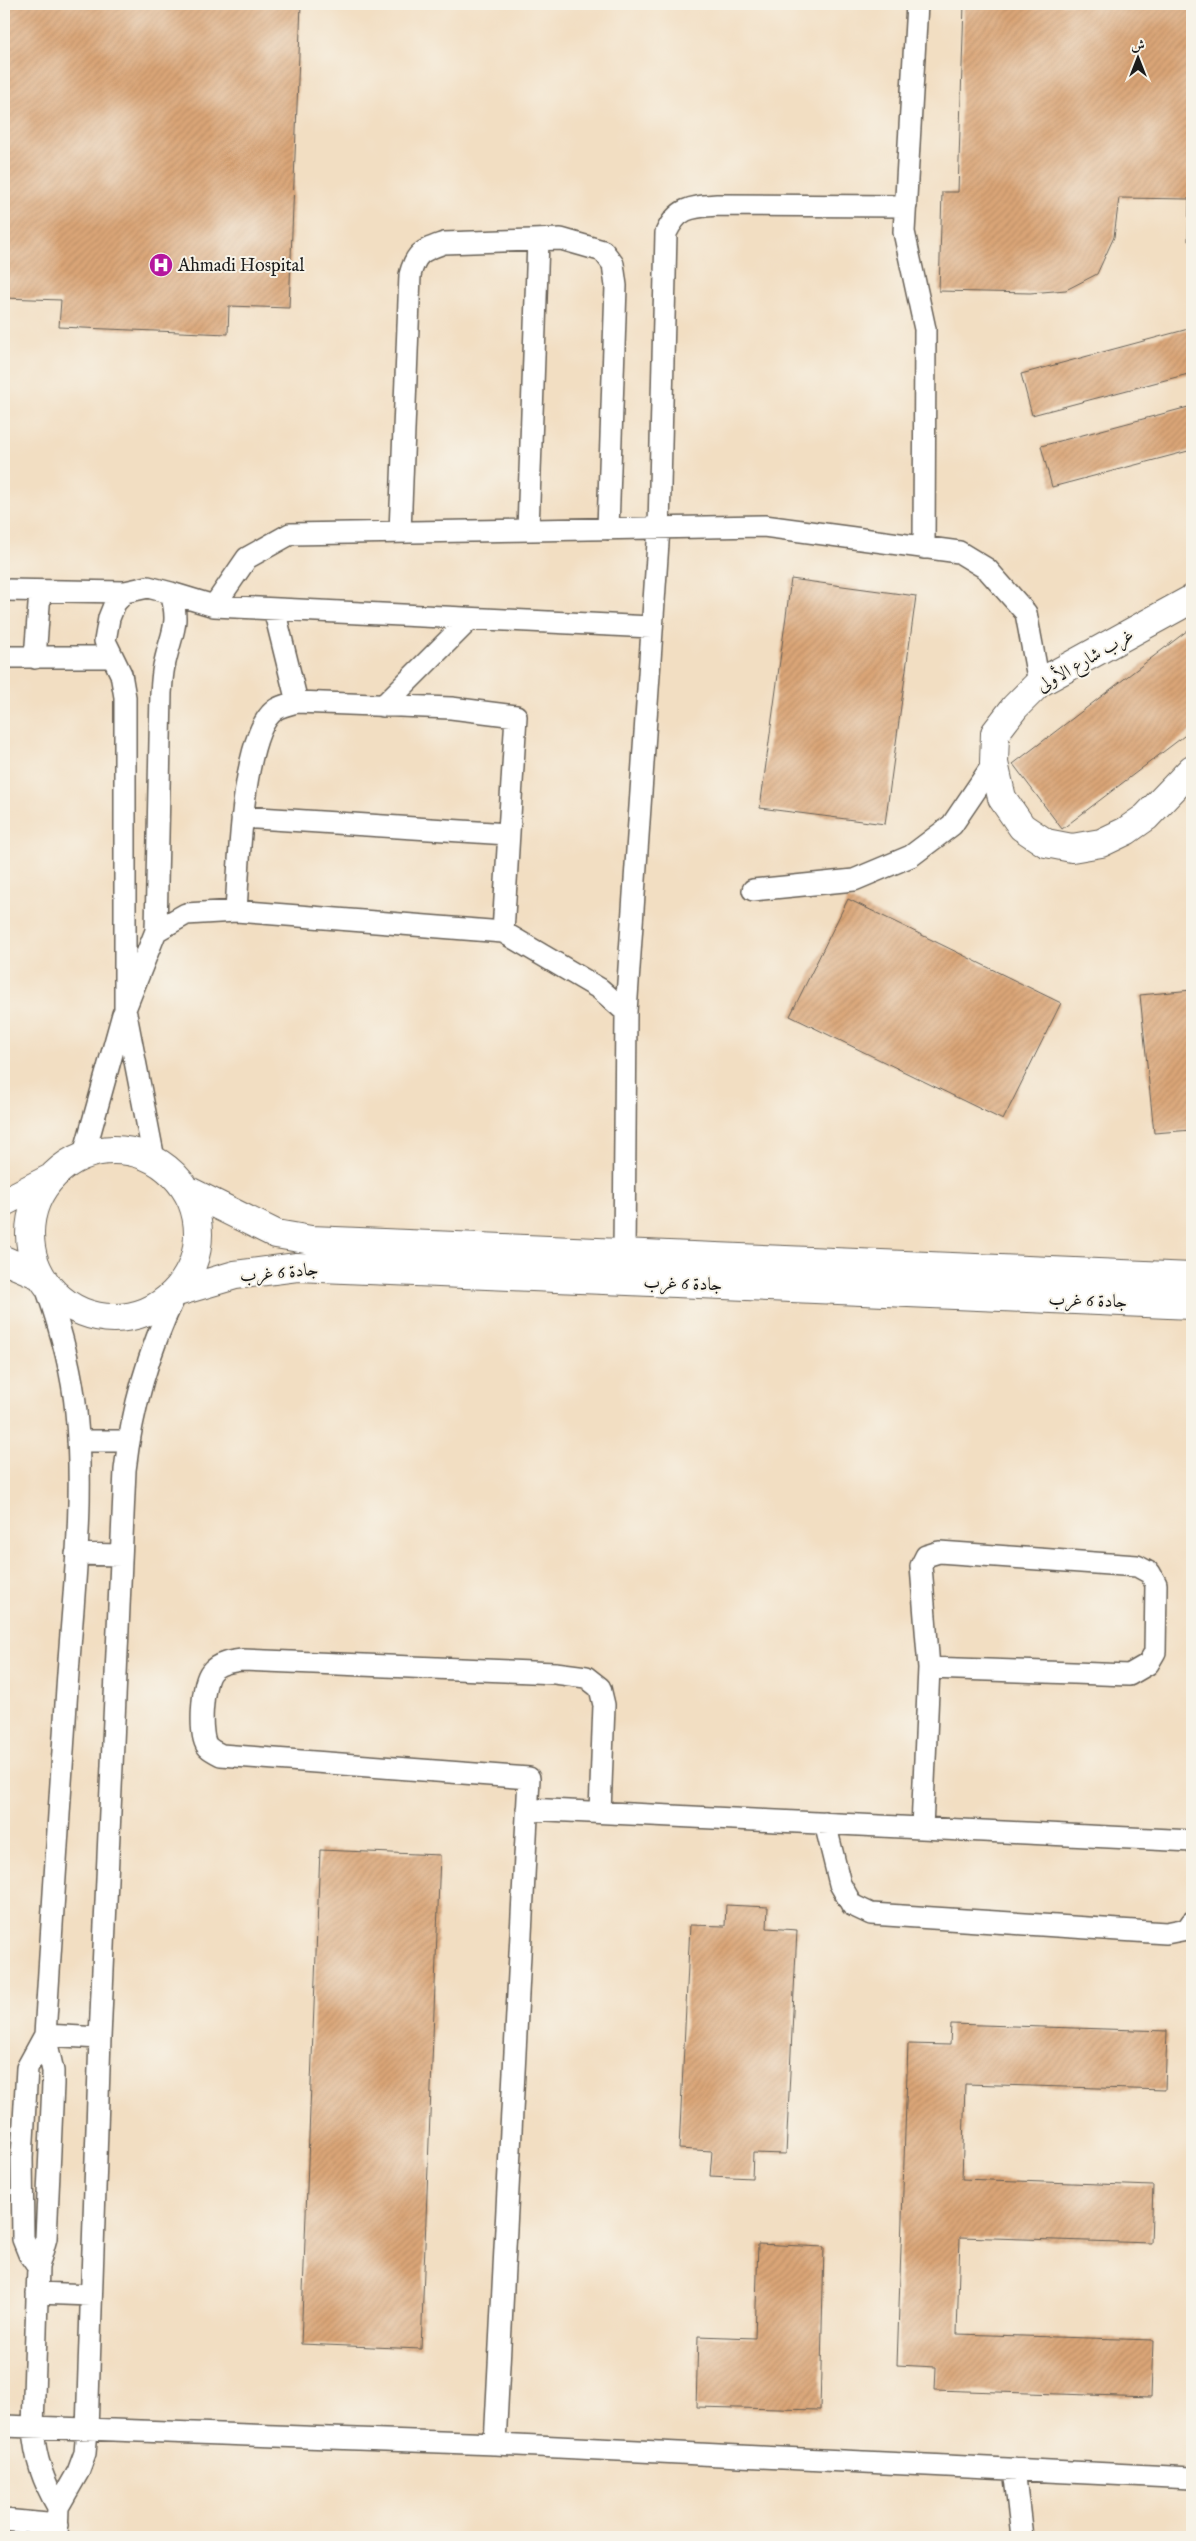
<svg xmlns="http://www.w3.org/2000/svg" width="1196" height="2541" font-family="'IM FELL English',Amiri,serif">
<defs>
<pattern id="building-hatch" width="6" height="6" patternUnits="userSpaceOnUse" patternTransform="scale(1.25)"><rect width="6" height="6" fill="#daa577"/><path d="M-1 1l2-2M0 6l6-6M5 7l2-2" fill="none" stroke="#ba8d66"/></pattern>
</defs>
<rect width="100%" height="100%" fill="#f7f3e8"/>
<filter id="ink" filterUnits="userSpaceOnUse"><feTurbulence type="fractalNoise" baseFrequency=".02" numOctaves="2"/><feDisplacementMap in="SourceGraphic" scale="10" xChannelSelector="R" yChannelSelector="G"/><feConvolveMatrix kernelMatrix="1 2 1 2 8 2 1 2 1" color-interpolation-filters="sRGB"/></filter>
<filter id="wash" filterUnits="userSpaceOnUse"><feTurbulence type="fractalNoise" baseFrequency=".0096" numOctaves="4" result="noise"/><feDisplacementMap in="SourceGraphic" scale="20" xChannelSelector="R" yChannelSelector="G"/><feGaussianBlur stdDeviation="1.12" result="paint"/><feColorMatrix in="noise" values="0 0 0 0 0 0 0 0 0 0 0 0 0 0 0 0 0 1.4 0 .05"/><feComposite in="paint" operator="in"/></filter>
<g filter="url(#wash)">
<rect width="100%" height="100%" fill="#f2dec2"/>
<g id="blocks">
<path fill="url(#building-hatch)" d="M4,4H301L289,308L229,306L228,334L59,327L61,300L4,298Z
M964,4H1192V241H1188L1189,199L1119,198L1114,237L1097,274L1066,290L1030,293L939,291L942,192H958Z
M1192,328V373L1032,415L1021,374Z
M1192,406V450L1052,487L1041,446Z
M791,579L916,596L885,824L760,808Z
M1192,627V730L1062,829L1013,764Z
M848,899L1061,1003L1003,1120L790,1016Z
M1192,990V1130L1154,1133L1140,995Z
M1189,1135H1192V1157H1191Z
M320,1850L440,1855L421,2349L301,2344Z
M726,1905L768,1907L767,1928L797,1930L786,2154L753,2153L752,2178L710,2176L712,2151L679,2149L690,1925L725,1926Z
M951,2024L1167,2031L1165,2090L965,2084L962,2179L1153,2186L1151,2243L960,2237L957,2334L1153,2340L1151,2397L935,2390L936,2367L897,2365L908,2044L950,2045Z
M758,2244L824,2247L820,2410L696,2407L698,2336L755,2338Z"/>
</g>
</g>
<g filter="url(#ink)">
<use href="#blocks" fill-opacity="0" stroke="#676056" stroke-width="1"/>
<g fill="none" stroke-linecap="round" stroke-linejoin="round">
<g stroke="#676056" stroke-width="24">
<path id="service" d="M917,4L904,232L925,329L924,548
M528,530L538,240
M400,532L410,275C416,252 422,251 444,243L561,239L603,251L613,264L616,286L608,529
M4,590L125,592
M171,593L214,606L651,627
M214,606L247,558L290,534L764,526L959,552L987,569L1026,613L1039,683
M274,609L297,702
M4,657H111
M35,658L40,592
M383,706L470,619
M242,817L508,834
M753,890L854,880L911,856L952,825L994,763
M236,911C239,870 241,734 275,710C280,706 290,704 297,702L451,708L516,716L503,932
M156,931L161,693C162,683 162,672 165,662C172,631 180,625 171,593L148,587L125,592L115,603L109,618L105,641L121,674L125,697V1009L156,931L186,914L236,911L503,932L600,989L626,1012
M125,1009L154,1159
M84,1154L123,1014
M624,1253L626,1012L659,528L666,233C678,207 691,207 717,205L906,206
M46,1287C60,1327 72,1369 76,1412C85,1503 73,1596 67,1688C60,1804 52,1919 45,2035L53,2071V2084L46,2238L38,2267L33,2428C35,2458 43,2481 58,2507
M78,1441H128
M76,1554L121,1555
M527,1809L1192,1841
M825,1823L840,1884L852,1905L871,1914L1166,1933L1187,1929L1192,1922
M922,1828L929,1668L921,1566L926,1556L939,1552L1137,1566L1150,1573L1156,1584L1155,1652L1148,1664L1129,1675L929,1668
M45,2035L100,2038
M38,2267L29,2254L23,2239L22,2158L27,2068L45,2035
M37,2293L91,2295
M4,2426L495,2444L1192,2478
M495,2444L529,1778L221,1755C217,1753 211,1750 208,1747C198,1737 202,1683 211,1672C218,1663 232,1661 242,1660L555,1673L586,1677L600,1688L604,1705L600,1812
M1014,2469L1022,2537
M4,2520L58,2525
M57,2537L58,2507L78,2472L85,2453L87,2430L100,2038L125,1470C132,1409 148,1352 175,1296"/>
</g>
<g stroke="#676056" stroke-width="30">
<path id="minor" d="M1192,599L1039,683L1015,707L995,733L994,763L1002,798L1022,827L1046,843L1072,848L1101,843L1126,831L1146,817L1192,769"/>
</g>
<g stroke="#676056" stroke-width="30">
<path id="secondary" d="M30 1234a84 84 0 1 1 168 0a84 84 0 1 1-168 0Z
M187,1190L276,1234L311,1240L1192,1277
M4,1202L51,1178
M4,1260L39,1275
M177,1292L235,1275L297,1267L1192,1305"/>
</g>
<use href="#service" stroke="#fff" stroke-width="21"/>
<use href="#minor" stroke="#fff" stroke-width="28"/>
<use href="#secondary" stroke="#fff" stroke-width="28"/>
</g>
</g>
<defs>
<g id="hospital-disc" transform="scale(1.25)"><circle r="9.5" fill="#b5179e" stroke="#f7f3e8"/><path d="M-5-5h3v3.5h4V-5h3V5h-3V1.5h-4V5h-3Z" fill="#fff"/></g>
</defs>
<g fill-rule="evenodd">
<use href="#hospital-disc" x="161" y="265"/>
</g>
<g text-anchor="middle" stroke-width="4" stroke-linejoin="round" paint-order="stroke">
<g font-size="18" fill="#1c1c1c" stroke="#f7f3e8" text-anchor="start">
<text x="178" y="271">Ahmadi Hospital</text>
</g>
<g font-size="18" fill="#1c1c1c" stroke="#f7f3e8">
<text transform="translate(1085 660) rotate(-30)" y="6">غرب شارع الأولى</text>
<text transform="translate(279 1272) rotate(-5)" y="6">جادة 6 غرب</text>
<text transform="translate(683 1283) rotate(2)" y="6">جادة 6 غرب</text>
<text transform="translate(1088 1300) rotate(2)" y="6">جادة 6 غرب</text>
</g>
</g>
<rect width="1196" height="2541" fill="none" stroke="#f7f3e8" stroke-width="20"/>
<g transform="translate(1138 58)" stroke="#f7f3e8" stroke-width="4" paint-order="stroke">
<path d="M0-4L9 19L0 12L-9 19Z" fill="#1c1c1c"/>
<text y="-8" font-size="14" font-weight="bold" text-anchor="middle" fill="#1c1c1c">ش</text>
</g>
</svg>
